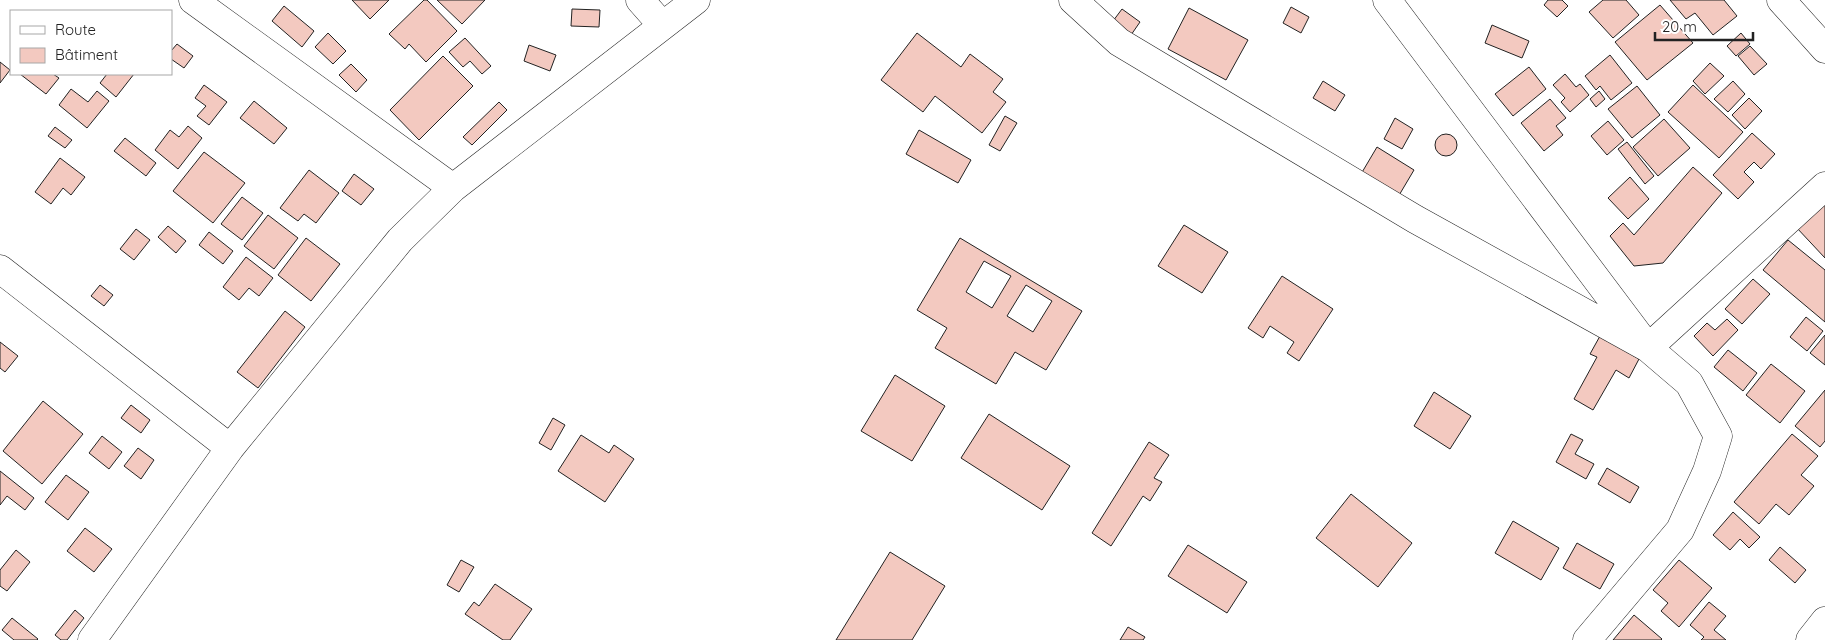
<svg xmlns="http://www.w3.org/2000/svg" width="1825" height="640" font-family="Quicksand,sans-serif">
<rect width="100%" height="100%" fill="#fff"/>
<path fill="#f3c9c0" stroke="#222" fill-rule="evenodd" d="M352,0H389L370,19Z
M424,0H427L457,31L426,62L409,44L405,49L389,34Z
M437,0H485L462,24Z
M1548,0H1562L1568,6L1557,17L1544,5Z
M1603,0H1626L1639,15L1613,38L1589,12Z
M1670,0H1724L1737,16L1713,35L1695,13L1686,19Z
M1660,5L1693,43L1647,80L1615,42Z
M284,6L314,31L302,47L272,21Z
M1291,7L1309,17L1301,33L1283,23Z
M1189,8L1248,40L1226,80L1168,49Z
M572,9L600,10L599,27L571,26Z
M1122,9L1140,22L1131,35L1113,21Z
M1492,25L1529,41L1522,58L1485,43Z
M328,33L346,51L333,64L315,47Z
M917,33L961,67L970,54L1003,79L993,92L1006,102L982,133L935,96L923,112L881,80Z
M1741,33L1750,44L1736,56L1727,46Z
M465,38L491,66L482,74L470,61L463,67L449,52Z
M177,44L193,56L184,68L171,59V51Z
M529,45L556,55L550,71L524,61Z
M1750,46L1767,64L1754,75L1738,56Z
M1610,55L1632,83L1611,100L1600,86L1596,90L1585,76Z
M443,56L473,86L419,140L390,110Z
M0,62L10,70L0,83Z
M1710,63L1724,76L1705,94L1693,81Z
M351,64L367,80L356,92L339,75Z
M1529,67L1546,89L1513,116L1495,94Z
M20,74H53L59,78L46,94Z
M107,74H134L116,97L100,83Z
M1565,74L1576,87L1580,84L1589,95L1570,112L1561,102L1565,98L1553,85Z
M1323,81L1345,95L1335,111L1313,98Z
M1733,81L1745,94L1728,112L1714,99Z
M204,85L227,102L209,125L197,116L206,106L195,98Z
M1693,85L1743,132L1719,158L1668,112Z
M1637,86L1660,115L1632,138L1608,109Z
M71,89L88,102L97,91L109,101L87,128L59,105Z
M1599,91L1605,99L1596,107L1590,99Z
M1749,98L1762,111L1745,129L1732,115Z
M1550,99L1566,118L1556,126L1563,135L1544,151L1521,123Z
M254,101L287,128L274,144L240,118Z
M499,102L507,110L472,145L463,137Z
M1005,116L1017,123L1000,151L989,145Z
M1395,118L1413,129L1402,149L1384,139Z
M1664,119L1690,148L1658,176L1633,147Z
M1608,121L1624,140L1607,155L1591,136Z
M188,126L202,138L178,169L155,150L170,130L179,137Z
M55,127L72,140L65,148L48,136Z
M919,130L971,160L958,183L906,154Z
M1752,133L1775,154L1761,169L1754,162L1744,172L1754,182L1738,199L1713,175Z
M1435 145a11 11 0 1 1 22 0a11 11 0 1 1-22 0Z
M125,138L156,163L146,176L114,151Z
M1627,142L1654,176L1645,184L1618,149Z
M1377,147L1414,170L1398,197L1361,174Z
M204,152L245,183L213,223L173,191Z
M60,158L85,177L71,195L63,188L51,204L35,192Z
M1693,167L1722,193L1663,263L1634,266L1610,236L1623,223L1634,235Z
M309,170L339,193L316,223L304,214L298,221L280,208Z
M354,174L374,189L361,205L342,191Z
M1630,177L1649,199L1628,219L1608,198Z
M242,197L263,213L242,240L221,224Z
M1825,199V258L1796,227Z
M268,215L298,238L274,269L244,246Z
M1184,225L1228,252L1202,293L1158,266Z
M168,226L186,241L176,253L158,237Z
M136,229L150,240L134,260L120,249Z
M209,232L233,251L223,264L199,245Z
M306,238L340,264L311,301L278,275Z
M960,238L1082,311L1046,370L1015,352L996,384L935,348L947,328L917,310ZM984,261L1011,276L992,308L966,292ZM1026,285L1052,301L1033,332L1007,316Z
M1788,240L1825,270V322L1763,270Z
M246,257L273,278L259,296L249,288L239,300L223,287Z
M1282,276L1333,309L1299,361L1287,353L1294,342L1270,326L1263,338L1248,328Z
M1753,279L1770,294L1742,324L1725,309Z
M100,285L113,295L104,306L91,296Z
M285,311L305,327L258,388L237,372Z
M1806,317L1823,331L1807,351L1790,337Z
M1727,319L1738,330L1713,356L1694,336L1707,323L1715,330Z
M1825,335V365L1810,353Z
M1600,336L1639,359L1629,378L1616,370L1593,410L1574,399L1597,357L1590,354Z
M0,342L18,356L5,372L0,368Z
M1728,350L1757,373L1743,391L1714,367Z
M1771,364L1805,391L1780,423L1746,395Z
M895,375L945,406L912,461L861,431Z
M1825,390V441L1820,447L1795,426Z
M1434,392L1471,416L1450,449L1414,426Z
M43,401L83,434L42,484L3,451Z
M131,405L150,420L141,433L121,418Z
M989,414L1070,466L1042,510L961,458Z
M553,418L565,425L551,450L539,443Z
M1571,434L1583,440L1575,454L1594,464L1586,479L1556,462Z
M1792,434L1818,456L1801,475L1814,486L1789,515L1776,504L1759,524L1734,502Z
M581,435L609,453L614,445L634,459L605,502L558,471Z
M102,436L122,452L109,469L89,453Z
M1149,442L1169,455L1154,478L1162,482L1150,501L1143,496L1111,546L1092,533Z
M138,448L154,460L141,479L124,466Z
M1607,468L1639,487L1630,503L1598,484Z
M0,471L34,498L25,510L7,496L0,505Z
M66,475L89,492L68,520L45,502Z
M1351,494L1412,543L1378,587L1316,538Z
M1733,512L1760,537L1749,548L1740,539L1730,550L1713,535Z
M1513,521L1559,548L1541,580L1495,553Z
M85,528L112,549L94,572L67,551Z
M1577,543L1614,564L1600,589L1563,568Z
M1188,545L1247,582L1227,613L1168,576Z
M1780,547L1806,570L1795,583L1769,560Z
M16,550L30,562L7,591L0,586V570Z
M890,552L945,586L912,640H836Z
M461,560L474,567L459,592L447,585Z
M1679,560L1712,588L1679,627L1661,611L1668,603L1653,590Z
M495,584L532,609L510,640H503L465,614L474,602L479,606Z
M1709,602L1726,616L1714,630L1726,640H1701L1704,637L1690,625Z
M75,610L84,618L67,640H61L55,635Z
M1634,615L1662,639L1661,640H1613Z
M12,618L38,639L37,640H14L2,630Z
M1128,627L1145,637L1143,640H1120Z"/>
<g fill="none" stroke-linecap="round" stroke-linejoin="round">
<g stroke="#222" stroke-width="29">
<path id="street" d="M193,0L453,188
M640,0L662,25
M1073,0L1119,42L1415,219L1648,348L1689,383L1718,436L1707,471L1680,530L1587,640
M1387,0L1643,341
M1781,0L1825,49
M0,269L230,448
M1648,348L1825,186
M92,640L230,448L400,240L453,188L696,0
M1810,640L1825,621"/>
</g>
<use href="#street" stroke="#fff" stroke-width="28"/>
</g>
<rect x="10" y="10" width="162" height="65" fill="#ffffff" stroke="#a7a7a7"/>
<rect x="20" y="26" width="25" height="8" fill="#ffffff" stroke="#a7a7a7"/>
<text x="55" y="35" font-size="15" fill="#222222">Route</text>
<rect x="20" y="48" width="25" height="15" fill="#f3c9c0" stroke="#a7a7a7"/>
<text x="55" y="60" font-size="15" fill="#222222">Bâtiment</text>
<path d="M1655 32v8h98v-8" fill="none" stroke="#222222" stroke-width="2.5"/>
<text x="1662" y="32" font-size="15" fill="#222222" stroke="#ffffff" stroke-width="4" paint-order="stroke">20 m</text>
</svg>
